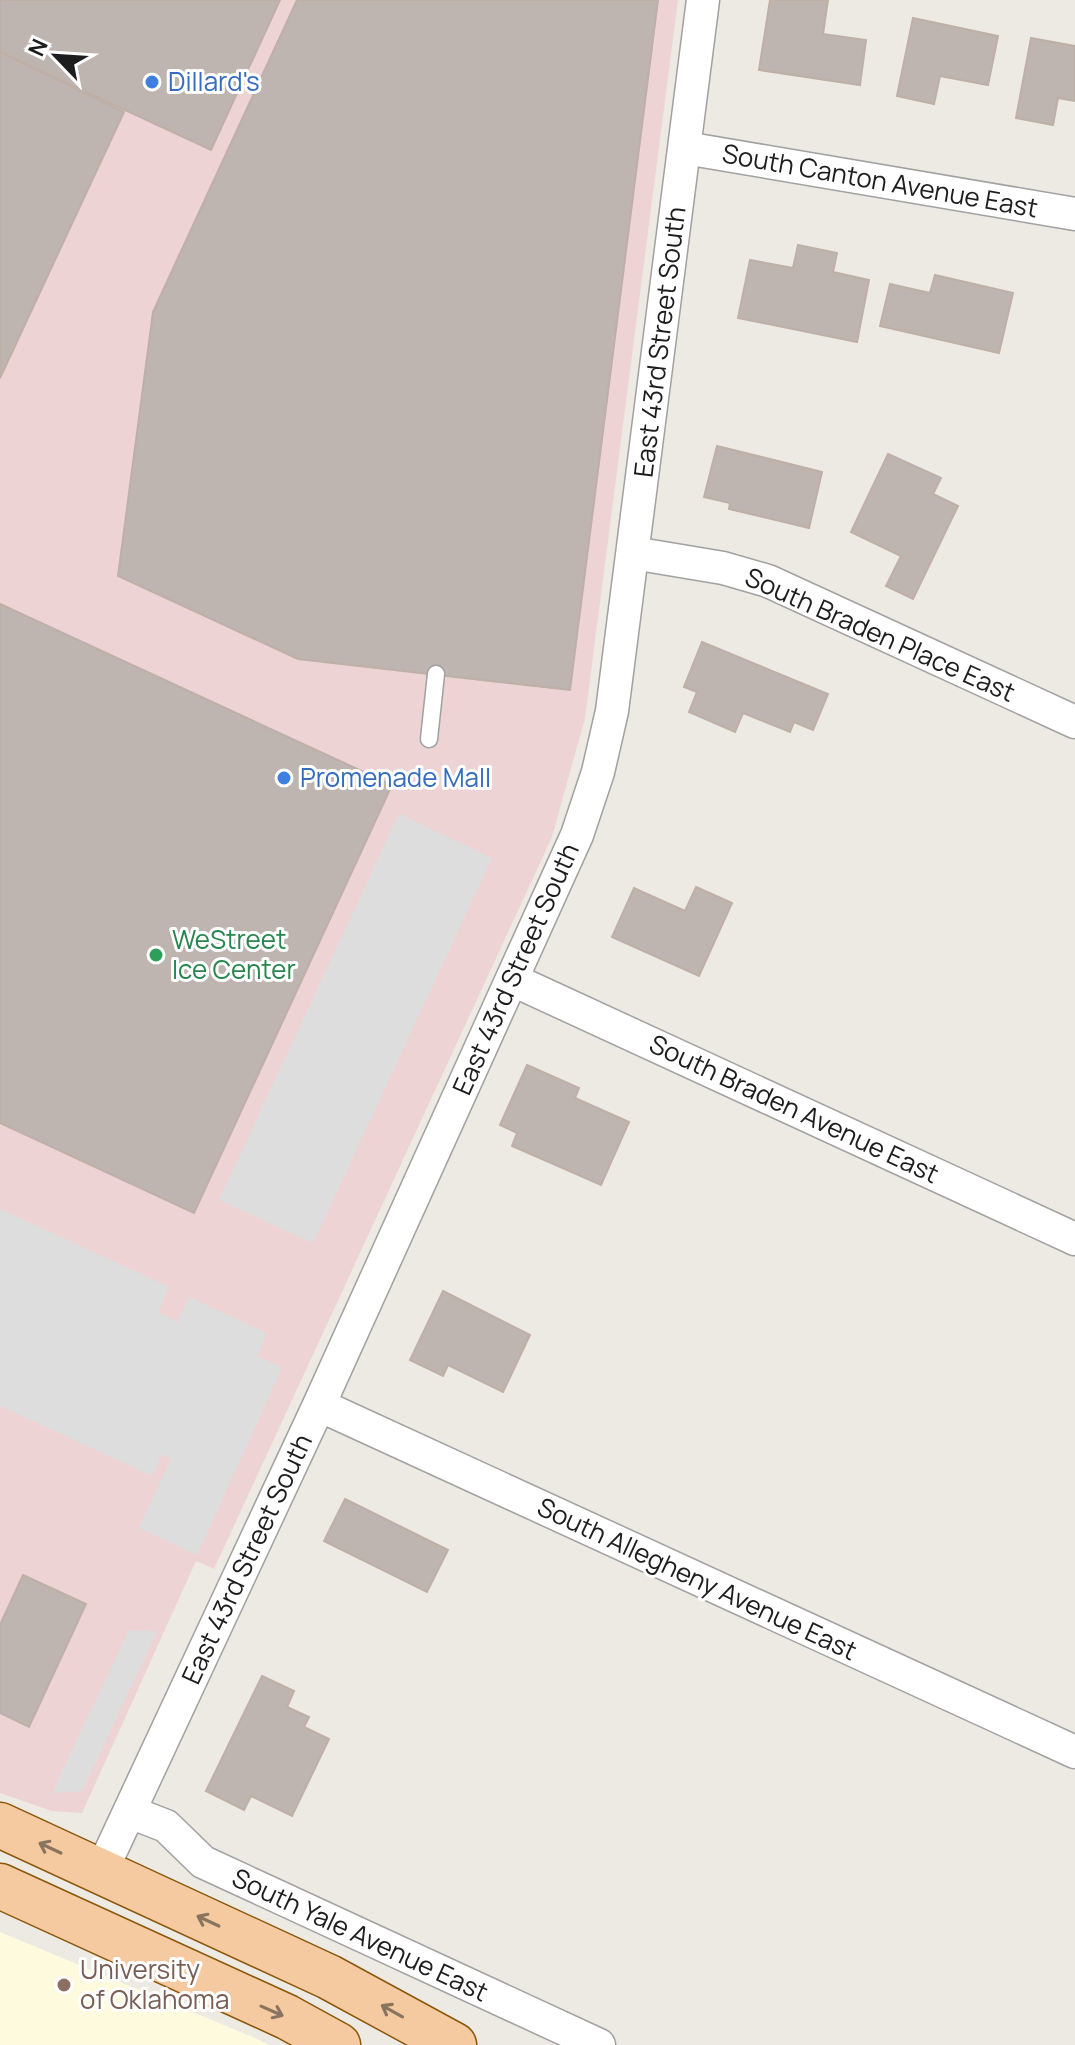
<svg xmlns="http://www.w3.org/2000/svg" width="1075" height="2045" font-family="Manrope,sans-serif">
<rect width="100%" height="100%" fill="#ede9e3"/>
<path fill="#edd3d4" d="M0,0H678L585,718L552,837L214,1569L196,1561L82,1813L52,1811L0,1793Z"/>
<path fill="#fdfadd" d="M0,1932L255,2038L270,2045H0Z"/>
<path fill="#ddd" d="M399,814L492,858L313,1243L219,1200Z
M0,1209L169,1287L158,1312L177,1322L189,1297L267,1333L257,1356L282,1368L197,1555L139,1528L171,1458L162,1454L152,1476L0,1406Z
M129,1630L157,1631L82,1791L52,1793Z"/>
<path fill="#beb5b0" stroke="#beafa7" stroke-width="2" d="M0,0H280L211,150L0,52Z
M297,0H658L570,690L298,659L118,576L153,312Z
M770,0H828L823,34L866,40L860,85L759,70Z
M913,18L998,36L988,85L940,76L934,104L897,96Z
M1031,38L1075,46V101L1058,98L1053,125L1016,118Z
M0,52L124,112L0,378Z
M798,245L837,253L833,272L869,280L857,342L738,318L750,260L793,268Z
M935,275L1013,293L999,353L880,326L890,284L930,293Z
M717,446L822,472L809,528L729,509L730,503L704,497Z
M888,454L941,478L933,494L958,506L913,599L886,586L901,556L851,532Z
M0,604L392,785L194,1213L0,1123Z
M702,642L828,694L813,730L794,722L790,732L743,713L735,732L689,712L697,692L684,687Z
M696,887L732,903L699,976L612,937L634,888L685,911Z
M527,1065L579,1088L575,1098L629,1122L601,1185L512,1146L517,1133L500,1125Z
M443,1291L530,1335L503,1392L448,1365L443,1376L410,1360Z
M345,1499L448,1550L427,1592L324,1541Z
M23,1575L86,1604L29,1727L0,1713V1625Z
M262,1676L294,1691L287,1707L309,1717L304,1727L329,1739L292,1816L251,1796L244,1810L206,1791Z"/>
<g fill="none" stroke-linecap="round" stroke-linejoin="round">
<g stroke="#a1a1a1" stroke-width="19">
<path id="lane" d="M429,739L436,674"/>
</g>
<g stroke="#a1a1a1" stroke-width="35">
<path id="street" d="M685,148L1075,214
M633,553L723,568L768,581L1075,722
M513,980L1075,1239
M319,1405L1075,1752
M130,1812L166,1826L203,1862L599,2045
M101,1872L319,1405L577,835L598,772L612,711L703,0"/>
</g>
<g stroke="#8c570a" stroke-width="47">
<path id="primary" d="M0,1825L329,1977L454,2045
M0,1886L287,2017L338,2045"/>
</g>
<use href="#lane" stroke="#fff" stroke-width="16"/>
<use href="#street" stroke="#fff" stroke-width="32"/>
<use href="#primary" stroke="#f5caa1" stroke-width="44"/>
</g>
<defs><path id="oneway-shaft" d="M-6 0H5M1.5-3L5.5 0L1.5 3" fill="none" stroke-width="1.6" stroke-linecap="round" stroke-linejoin="round" transform="scale(2)"/></defs>
<g stroke="#89745f">
<use href="#oneway-shaft" transform="translate(50 1848) rotate(-155)"/>
<use href="#oneway-shaft" transform="translate(208 1921) rotate(-155)"/>
<use href="#oneway-shaft" transform="translate(272 2011) rotate(24)"/>
<use href="#oneway-shaft" transform="translate(392 2011) rotate(-151)"/>
</g>
<g fill="#3f7fe0" stroke="#fff" stroke-width="3">
<circle cx="152" cy="82" r="8"/>
<circle cx="284" cy="778" r="8"/>
</g>
<circle fill="#2e9e5b" stroke="#fff" stroke-width="3" cx="156" cy="955" r="8"/>
<circle fill="#8d6e63" stroke="#fff" stroke-width="3" cx="64" cy="1985" r="8"/>
<g text-anchor="middle" stroke-width="6" stroke-linejoin="round" paint-order="stroke">
<g font-size="26" fill="#366cbe" stroke="#fff" text-anchor="start">
<text x="168" y="91">Dillard's</text>
<text x="300" y="787">Promenade Mall</text>
</g>
<g font-size="26" fill="#1d1d1d" stroke="#fff">
<text transform="translate(880 181) rotate(10)" y="9">South Canton Avenue East</text>
<text transform="translate(660 342) rotate(-83)" y="9">East 43rd Street South</text>
<text transform="translate(880 635) rotate(24)" y="9">South Braden Place East</text>
<text transform="translate(516 969) rotate(-66)" y="9">East 43rd Street South</text>
<text transform="translate(794 1109) rotate(25)" y="9">South Braden Avenue East</text>
<text transform="translate(247 1559) rotate(-65)" y="9">East 43rd Street South</text>
<text transform="translate(697 1579) rotate(25)" y="9">South Allegheny Avenue East</text>
<text transform="translate(360 1935) rotate(25)" y="9">South Yale Avenue East</text>
</g>
<g font-size="26" fill="#27864d" stroke="#fff" text-anchor="start">
<text x="172" y="949">WeStreet<tspan x="172" dy="30">Ice Center</tspan></text>
</g>
<g font-size="26" fill="#785e54" stroke="#fff" text-anchor="start">
<text x="80" y="1979">University<tspan x="80" dy="30">of Oklahoma</tspan></text>
</g>
</g>
<g transform="translate(56 56) rotate(295)" stroke="#ffffff" stroke-width="6" paint-order="stroke">
<path d="M0-6L14 30L0 20L-14 30Z" fill="#1d1d1d"/>
<text y="-12" font-size="22" font-weight="bold" text-anchor="middle" fill="#1d1d1d">N</text>
</g>
</svg>
